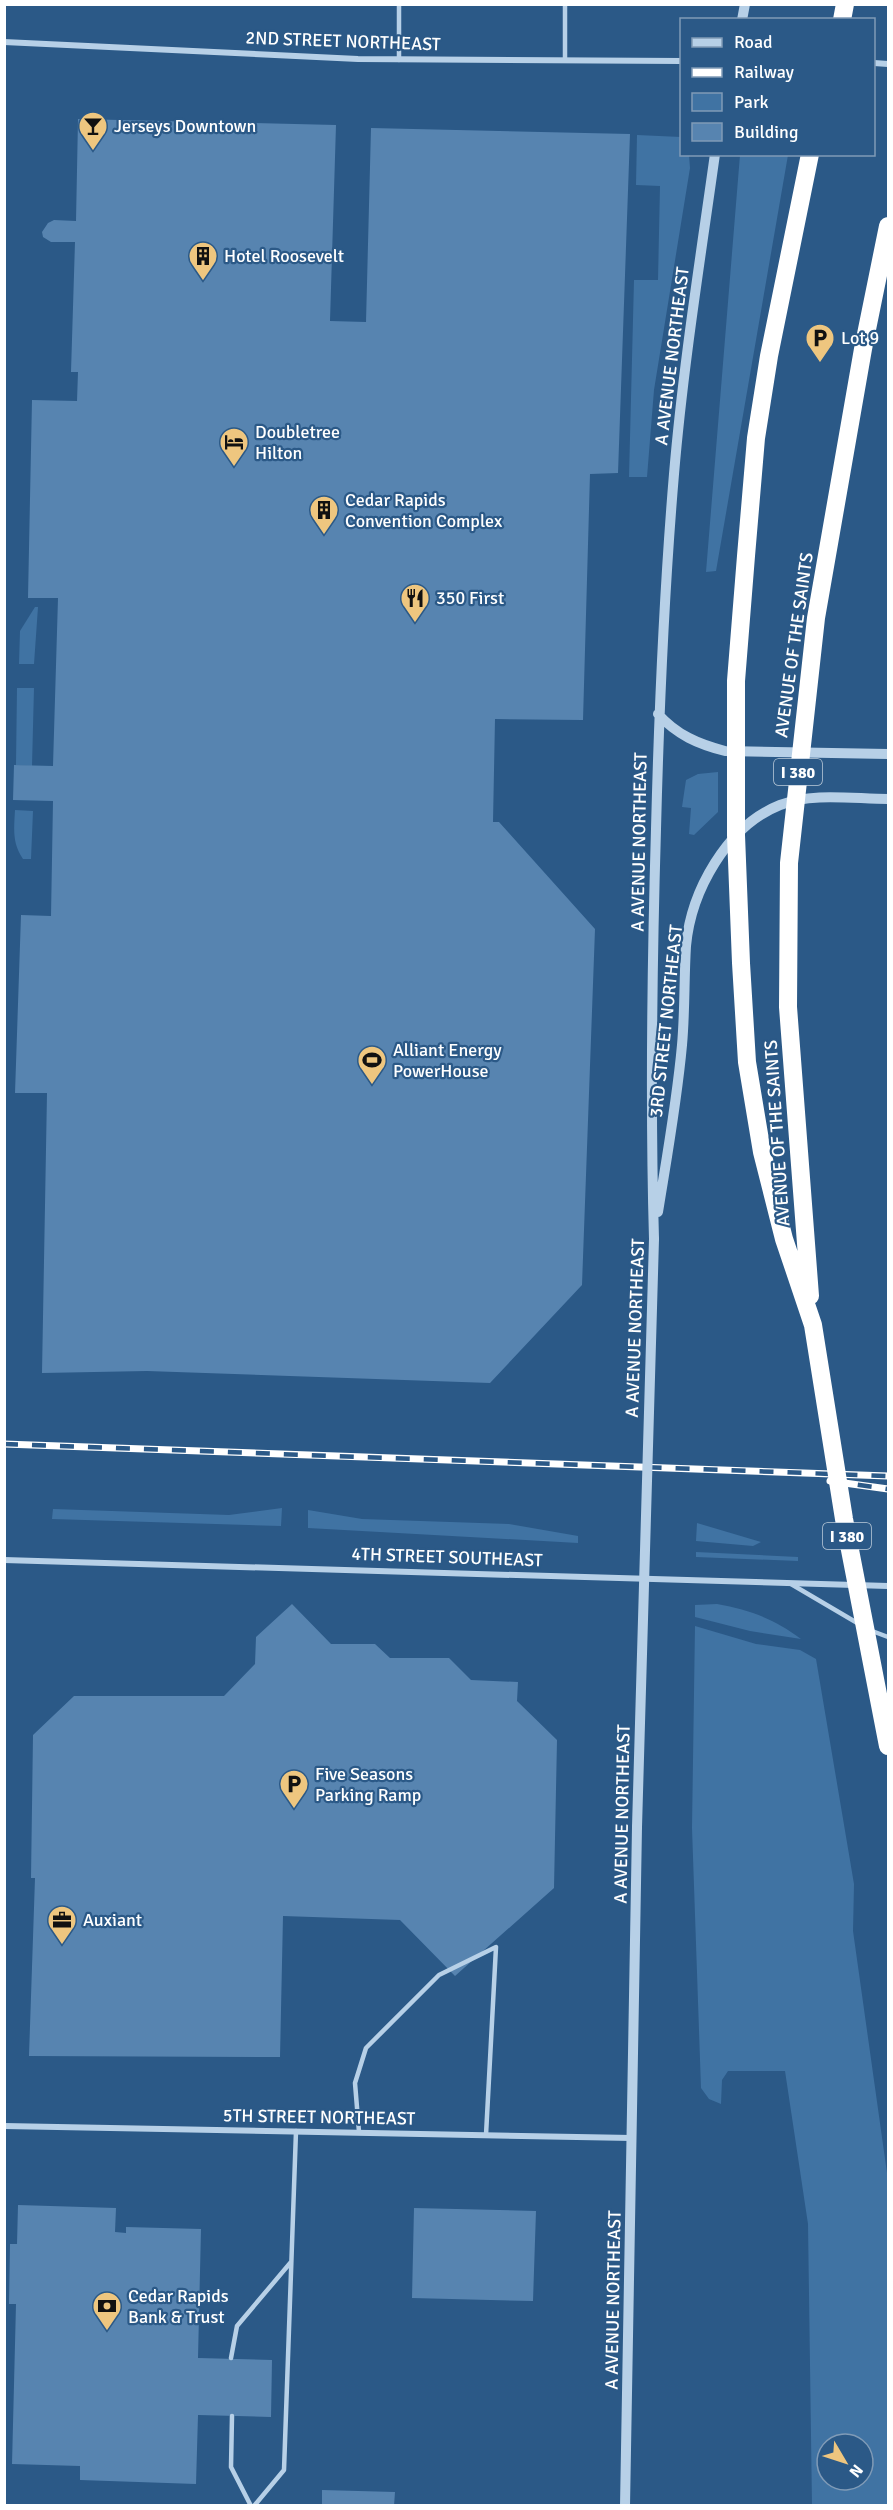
<svg xmlns="http://www.w3.org/2000/svg" width="893" height="2510" font-family="Signika,sans-serif">
<rect width="100%" height="100%" fill="#2b5987"/>
<path fill="#4073a3" fill-rule="evenodd" d="M637,135L681,137L682,154L689,155L690,168L654,390L647,477H629L634,280H658L660,186L636,185Z
M740,155H788L716,571L706,572Z
M35,607H38L34,664H19L20,631Z
M17,688H34L32,766L16,765Z
M718,772V812L694,835L689,834L691,808L682,807L686,780L698,774Z
M15,810L33,811L31,859H23C12,843 14,829 15,810Z
M282,1508L281,1526L52,1519L53,1509L229,1515Z
M308,1510L362,1519L509,1524L578,1536V1543L308,1528Z
M697,1523L761,1542L753,1546L696,1541Z
M696,1552L798,1557V1561L696,1557Z
M717,1604C750,1610 775,1619 801,1639L750,1631L695,1617V1605Z
M695,1626L756,1644L800,1650L816,1659L854,1884L853,1931L888,2180V2505H812L808,2224L785,2071H728L722,2080L721,2104L709,2099L701,2088L692,1828ZM827,2444H863V2480H827Z"/>
<path fill="#5784b0" d="M78,119L336,125L330,321L366,322L371,128L630,134L618,473L590,474L583,720L495,719L493,822H499L595,929L582,1285L490,1383L147,1371L42,1373L47,1093H15L21,915L51,916L53,801L13,800L14,765L53,766L58,598H28L32,400L77,401L78,372H71L75,242H51L43,237L42,232L48,223L54,220L76,221Z
M292,1604L331,1644H375L390,1658H449L471,1680L518,1682L517,1701L557,1740L554,1888L455,1976L400,1920L283,1916L280,2057L29,2056L35,1878H31L33,1735L74,1696H224L255,1664L256,1637Z
M18,2205L116,2208L115,2232L126,2233V2227L201,2229L198,2358L272,2360L271,2417L198,2415L196,2484L80,2480V2466L12,2464L16,2304H9L10,2244H17Z
M414,2208L536,2211L533,2301L412,2298Z
M322,2490L395,2492L394,2506H322Z"/>
<g fill="none" stroke-linecap="round" stroke-linejoin="round">
<path stroke="#b7d0e7" stroke-width="4.5" d="M399,4V60
M565,60V4
M791,1584L859,1624
M872,1631L888,1637
M359,2132L355,2083L366,2048L439,1975L496,1947L486,2135
M231,2358L237,2326L291,2262
M232,2416L231,2467L251,2506
M254,2506L284,2470L296,2131"/>
<path stroke="#b7d0e7" stroke-width="6" d="M4,42L358,59L682,61
M874,63L888,64
M4,1560L888,1586
M4,2126L632,2138"/>
<path stroke="#b7d0e7" stroke-width="10" d="M742,20L745,4
M658,714C677,735 698,744 725,751L888,754
M658,1212C667,1156 677,1101 682,1045C685,1012 684,979 686,946C691,891 727,826 780,805C813,792 854,799 888,799
M654,1239C650,1102 652,966 656,829C659,710 664,593 674,474C683,367 700,261 715,154
M625,2506L637,1827"/>
<path stroke="#fff" stroke-width="18" d="M842,20L845,4"/>
<g stroke="#fff" stroke-width="7">
<path id="rail" d="M4,1444L888,1476
M830,1481L888,1489"/>
</g>
<use href="#rail" stroke="#2b5987" stroke-width="4.5" stroke-dasharray="14" stroke-linecap="butt"/>
<path stroke="#b7d0e7" stroke-width="10" d="M637,1827L654,1239"/>
<path stroke="#fff" stroke-width="18" d="M810,154L769,356L756,438L746,556L736,681V835L741,963L747,1062L762,1152L784,1239L813,1325L844,1519L888,1746
M810,1296L788,1007L789,863L816,618L863,349L888,226"/>
</g>
<defs>
<g id="bar-pin" transform="scale(1.5)"><path d="M0 17L-7.5 6A9.5 9.5 0 1 1 7.5 6Z" fill="#eec67f" stroke="#2b5987"/><path d="M-6-5H6L.8 .8V4.5H3.5V6h-7V4.5H-.8V.8Z" fill="#111"/></g>
<g id="building-pin" transform="scale(1.5)"><path d="M0 17L-7.5 6A9.5 9.5 0 1 1 7.5 6Z" fill="#eec67f" stroke="#2b5987"/><path d="M-4-6H4V6H1V3H-1V6H-4ZM-2.5-4.3h1.7v1.8h-1.7ZM.8-4.3h1.7v1.8H.8ZM-2.5-1h1.7V.8h-1.7ZM.8-1h1.7V.8H.8Z" fill="#111"/></g>
<g id="parking-pin" transform="scale(1.5)"><path d="M0 17L-7.5 6A9.5 9.5 0 1 1 7.5 6Z" fill="#eec67f" stroke="#2b5987"/><path d="M-3.5-5.5H1a3.5 3.5 0 0 1 0 7H-1V5.5H-3.5ZM-1-3.4V-.6H.8a1.4 1.4 0 0 0 0-2.8Z" fill="#111"/></g>
<g id="hotel-pin" transform="scale(1.5)"><path d="M0 17L-7.5 6A9.5 9.5 0 1 1 7.5 6Z" fill="#eec67f" stroke="#2b5987"/><path d="M-6-4.5h1.5V1H6V5H4.5V3h-9V5H-6ZM-4 0a1.8 1.8 0 1 1 3.6 0ZM.5 0V-2.5h3Q6-2.5 6 0Z" fill="#111"/></g>
<g id="restaurant-pin" transform="scale(1.5)"><path d="M0 17L-7.5 6A9.5 9.5 0 1 1 7.5 6Z" fill="#eec67f" stroke="#2b5987"/><path d="M-5-6h1v4h1v-4h1v4h1v-4h1v5L-1.5 .5V6h-2V.5L-5-1ZM5-6V6H3V1.5H1.5Q1.5-4 5-6Z" fill="#111"/></g>
<g id="stadium-pin" transform="scale(1.5)"><path d="M0 17L-7.5 6A9.5 9.5 0 1 1 7.5 6Z" fill="#eec67f" stroke="#2b5987"/><path d="M0-5a6.5 5 0 1 0 0 10a6.5 5 0 1 0 0-10ZM-3.5-1.8h7v3.6h-7Z" fill="#111"/></g>
<g id="office-pin" transform="scale(1.5)"><path d="M0 17L-7.5 6A9.5 9.5 0 1 1 7.5 6Z" fill="#eec67f" stroke="#2b5987"/><path d="M-6-3h4V-5.5h4V-3h4V5H-6ZM-1-4.5V-3h2v-1.5ZM-6 0V1H6V0Z" fill="#111"/></g>
<g id="bank-pin" transform="scale(1.5)"><path d="M0 17L-7.5 6A9.5 9.5 0 1 1 7.5 6Z" fill="#eec67f" stroke="#2b5987"/><path d="M-6-4H6V4H-6ZM0-2.3a2.3 2.3 0 1 0 0 4.6a2.3 2.3 0 1 0 0-4.6Z" fill="#111"/></g>
</defs>
<g fill-rule="evenodd">
<use href="#bar-pin" x="93" y="126"/>
<use href="#building-pin" x="203" y="256"/>
<use href="#parking-pin" x="820" y="338"/>
<use href="#hotel-pin" x="234" y="442"/>
<use href="#building-pin" x="324" y="510"/>
<use href="#restaurant-pin" x="415" y="598"/>
<use href="#stadium-pin" x="372" y="1060"/>
<use href="#parking-pin" x="294" y="1784"/>
<use href="#office-pin" x="62" y="1920"/>
<use href="#bank-pin" x="107" y="2306"/>
</g>
<g text-anchor="middle" stroke-width="4.5" stroke-linejoin="round" paint-order="stroke">
<g fill="#2b5987" stroke="#bfcddb" stroke-width="1.5">
<rect x="774" y="759" width="48" height="26" rx="4.5"/>
<rect x="823" y="1523" width="48" height="26" rx="4.5"/>
</g>
<g font-size="16" font-weight="bold" fill="#fff">
<text x="798" y="778">I 380</text>
<text x="847" y="1542">I 380</text>
</g>
<g font-size="18" fill="#fff" stroke="#2b5987">
<text transform="translate(343 41) rotate(2)" y="6">2ND STREET NORTHEAST</text>
<text transform="translate(672 356) rotate(-83)" y="6">A AVENUE NORTHEAST</text>
<text transform="translate(794 645) rotate(-82)" y="6">AVENUE OF THE SAINTS</text>
<text transform="translate(639 842) rotate(-89)" y="6">A AVENUE NORTHEAST</text>
<text transform="translate(666 1021) rotate(-84)" y="6">3RD STREET NORTHEAST</text>
<text transform="translate(777 1133) rotate(-94)" y="6">AVENUE OF THE SAINTS</text>
<text transform="translate(635 1328) rotate(-88)" y="6">A AVENUE NORTHEAST</text>
<text transform="translate(447 1557) rotate(2)" y="6">4TH STREET SOUTHEAST</text>
<text transform="translate(622 1814) rotate(-89)" y="6">A AVENUE NORTHEAST</text>
<text transform="translate(319 2117) rotate(1)" y="6">5TH STREET NORTHEAST</text>
<text transform="translate(613 2300) rotate(-89)" y="6">A AVENUE NORTHEAST</text>
</g>
<g font-size="18" fill="#fff" stroke="#2b5987" text-anchor="start">
<text x="114" y="132">Jerseys Downtown</text>
<text x="224" y="262">Hotel Roosevelt</text>
<text x="841" y="344">Lot 9</text>
<text x="255" y="438">Doubletree<tspan x="255" dy="21">Hilton</tspan></text>
<text x="345" y="506">Cedar Rapids<tspan x="345" dy="21">Convention Complex</tspan></text>
<text x="436" y="604">350 First</text>
<text x="393" y="1056">Alliant Energy<tspan x="393" dy="21">PowerHouse</tspan></text>
<text x="315" y="1780">Five Seasons<tspan x="315" dy="21">Parking Ramp</tspan></text>
<text x="83" y="1926">Auxiant</text>
<text x="128" y="2302">Cedar Rapids<tspan x="128" dy="21">Bank &amp; Trust</tspan></text>
</g>
</g>
<rect width="893" height="2510" fill="none" stroke="#ffffff" stroke-width="12"/>
<rect x="680" y="18" width="195" height="138" fill="#2b5987" stroke="#809bb7" stroke-width="1.5"/>
<rect x="692" y="38" width="30" height="9" fill="#b7d0e7" stroke="#809bb7" stroke-width="1.5"/>
<text x="734" y="48" font-size="18" fill="#ffffff">Road</text>
<rect x="692" y="68" width="30" height="9" fill="#ffffff" stroke="#809bb7" stroke-width="1.5"/>
<text x="734" y="78" font-size="18" fill="#ffffff">Railway</text>
<rect x="692" y="93" width="30" height="18" fill="#4073a3" stroke="#809bb7" stroke-width="1.5"/>
<text x="734" y="108" font-size="18" fill="#ffffff">Park</text>
<rect x="692" y="123" width="30" height="18" fill="#5784b0" stroke="#809bb7" stroke-width="1.5"/>
<text x="734" y="138" font-size="18" fill="#ffffff">Building</text>
<g transform="translate(845 2462) rotate(129)"><circle r="28" fill="#2b5987" stroke="#809bb7" stroke-width="1.5"/>
<path d="M0-4.5L10 22L0 15L-10 22Z" fill="#eec67f"/>
<text y="-9" font-size="16" font-weight="bold" text-anchor="middle" fill="#ffffff">N</text>
</g>
</svg>
